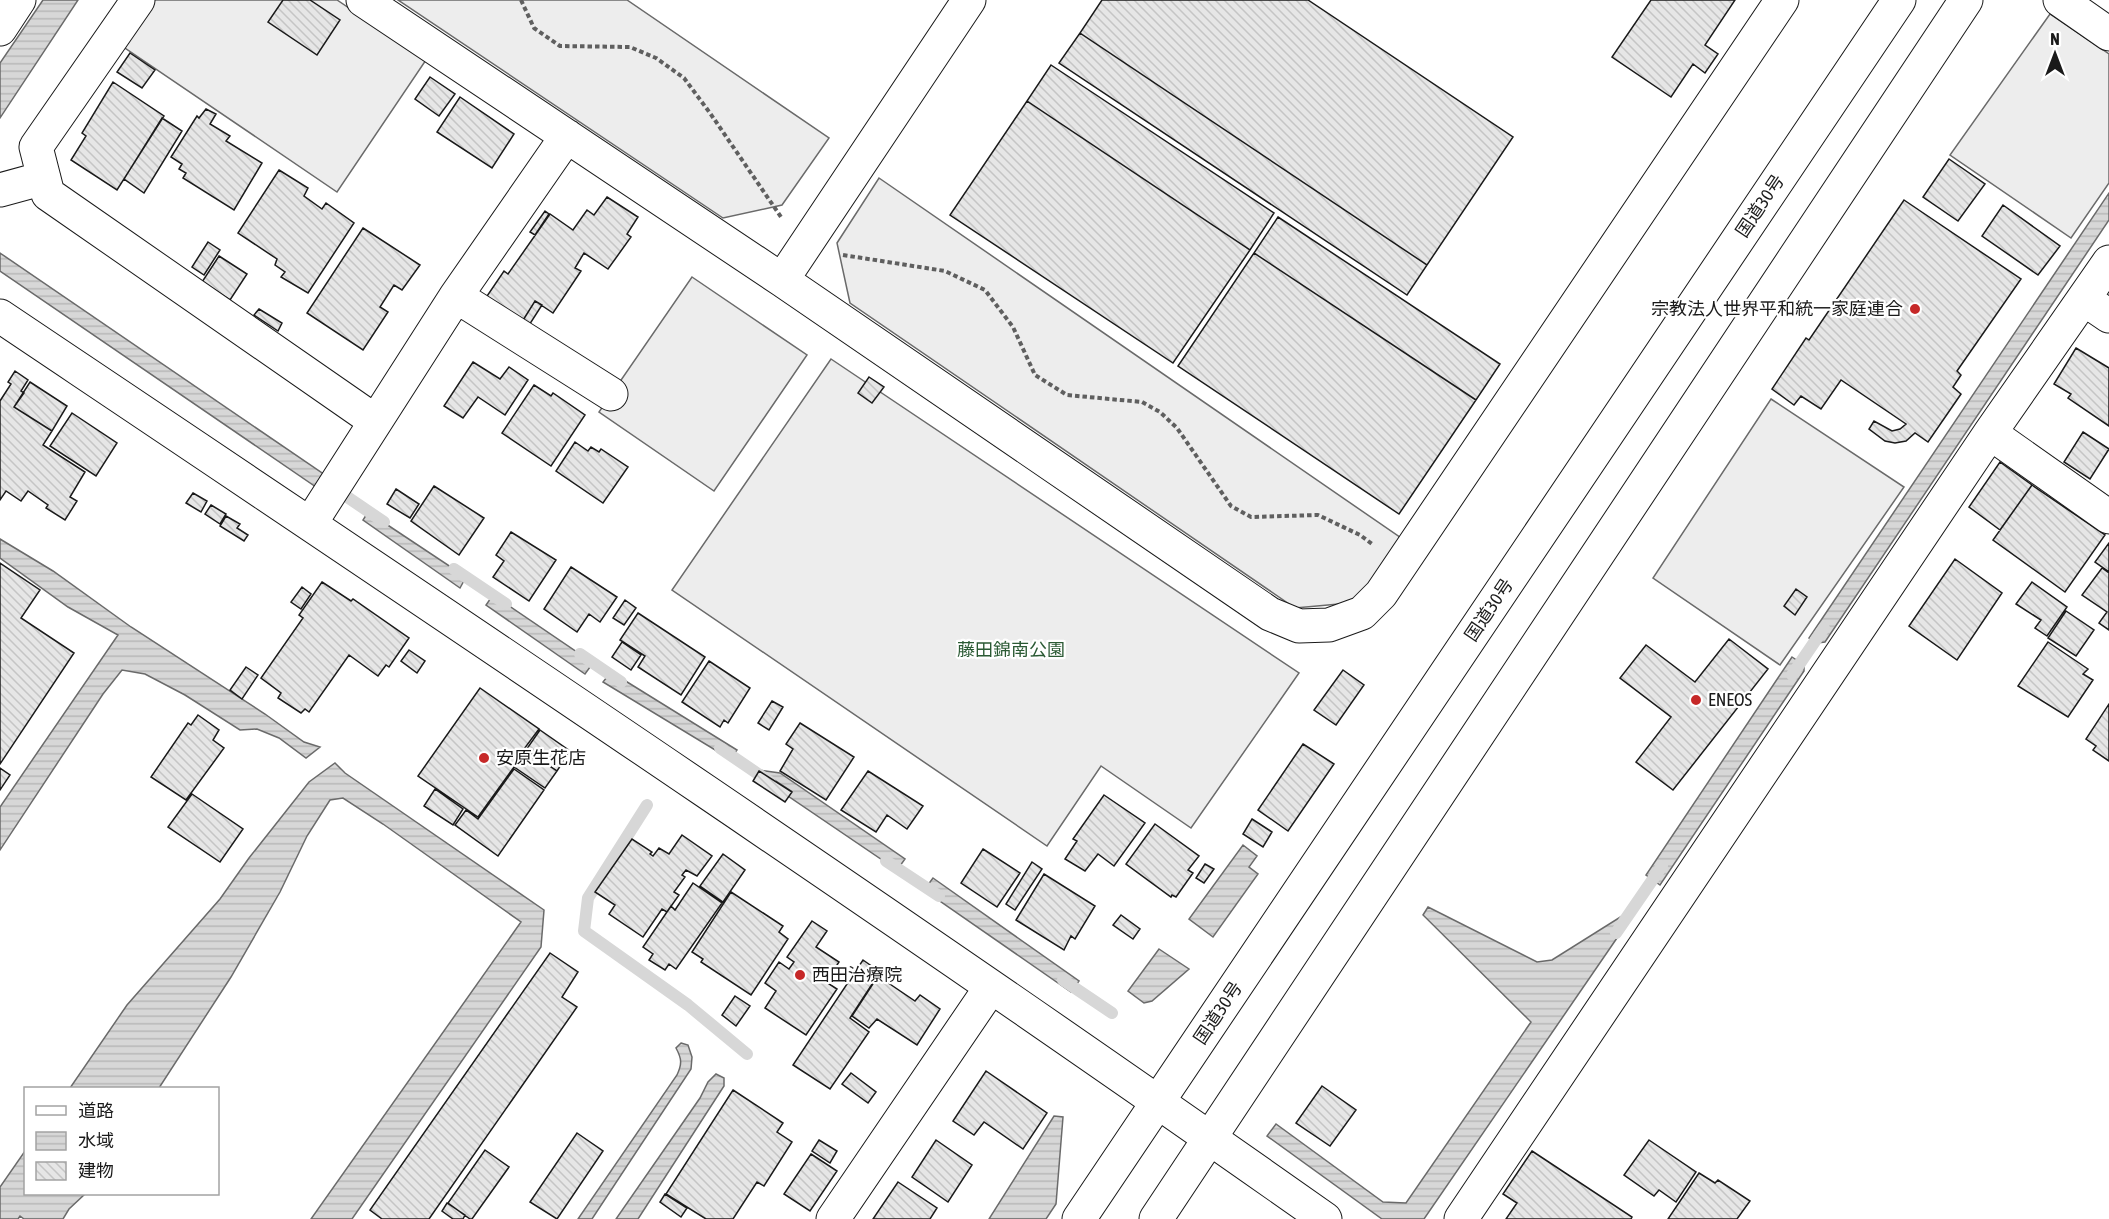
<svg xmlns="http://www.w3.org/2000/svg" width="2109" height="1219" font-family="'Asap Condensed','Noto Sans JP',sans-serif">
<defs>
<pattern id="water-rules" width="6" height="5" patternUnits="userSpaceOnUse" patternTransform="scale(1.5)"><rect width="6" height="5" fill="#d7d7d7"/><path d="M0 2.5h6" fill="none" stroke="#b8b8b8"/></pattern>
<pattern id="building-back-hatch" width="6" height="6" patternUnits="userSpaceOnUse" patternTransform="scale(1.5)"><rect width="6" height="6" fill="#e6e6e6"/><path d="M-1 5l2 2M0 0l6 6M5-1l2 2" fill="none" stroke="#c5c5c5"/></pattern>
</defs>
<rect width="100%" height="100%" fill="#fff"/>
<path fill="#ededed" stroke="#6a6a6a" stroke-width="1.5" d="M153,0H337L426,60L337,192L122,46Z
M398,0H627L829,138L782,205L723,218Z
M2050,14L2109,54V183L2071,238L1950,155Z
M879,178L1404,540L1361,602L1295,608L850,303L837,243Z
M692,277L807,355L714,491L599,412Z
M831,359L1299,673L1191,828L1101,766L1047,846L672,590Z
M1771,399L1904,487L1780,665L1653,578Z"/>
<path fill="url(#water-rules)" stroke="#6a6a6a" stroke-width="1.5" d="M43,0H78L0,118V63Z
M2109,193V220L1825,642L1817,643L1809,638Z
M0,253L325,475L316,487L0,271Z
M368,512L466,577L460,588L363,520Z
M0,539L53,571L131,627L265,714L304,742L320,747L306,758L279,738L257,729L240,730L185,695L145,674L122,670L103,694L0,850V807L118,635L68,607L0,558Z
M493,595L593,663L585,674L486,605Z
M1792,657L1804,665V671L1660,885L1646,875Z
M611,672L737,750L730,759L603,682Z
M335,763L345,773L544,910L541,947L352,1219H311L521,922L383,824L343,798L330,800L307,836L280,892L231,977L159,1088H70L127,1005L220,899L249,858L309,782Z
M759,770L780,773L905,859L897,870L788,796L791,791Z
M1243,845L1257,856L1249,867L1258,874L1213,937L1189,919Z
M933,878L1079,981L1071,992L924,890Z
M1428,907L1537,962L1552,960L1622,916L1628,922L1424,1219H1382L1267,1136L1276,1124L1383,1202L1406,1203L1531,1022L1423,915Z
M1159,949L1189,969L1152,1001L1144,1003L1128,991Z
M681,1043L688,1045L692,1057L691,1069L592,1219H578L677,1075C682,1064 682,1059 676,1048Z
M716,1074L724,1078V1086L638,1219H616L700,1098L708,1082Z
M1054,1116L1063,1117L1056,1204L1046,1219H989Z
M25,1151L26,1194H85L69,1209L63,1219H24L20,1216L18,1219H0V1187Z"/>
<g fill="none" stroke-linecap="round" stroke-linejoin="round">
<path stroke="#d7d7d7" stroke-width="12" d="M334,488L384,522
M454,569L506,604
M580,654L621,682
M1792,675L1824,628
M720,748L770,782
M647,805L588,898L584,931L688,1005L747,1054
M886,861L939,896
M1616,933L1662,866
M1063,980L1112,1013"/>
</g>
<path fill="url(#building-back-hatch)" stroke="#1a1a1a" stroke-width="1.5" d="M283,0H310L340,20L317,55L268,22Z
M1102,0H1308L1513,137L1427,265L1080,33Z
M1651,0H1735L1705,45L1718,54L1705,73L1693,64L1671,97L1612,57Z
M1080,33L1427,265L1407,295L1059,63Z
M130,53L155,70L142,88L117,72Z
M1051,65L1274,213L1250,250L1027,101Z
M430,77L455,94L439,116L415,99Z
M113,82L164,116L117,190L71,160L86,136L82,133Z
M460,97L514,134L492,168L437,132Z
M1027,101L1250,250L1173,363L950,215Z
M206,109L216,114L210,124L230,136L226,141L262,163L234,210L183,178L186,173L179,169L182,164L171,157L197,116L199,118Z
M162,118L182,131L144,193L124,179Z
M1949,159L1985,184L1958,221L1923,197Z
M279,170L308,188L304,196L322,209L326,203L354,223L308,293L281,277L285,272L275,265L277,259L238,233Z
M607,197L638,217L627,234L631,237L608,269L584,253L575,268L581,271L553,313L535,301L520,325L483,302L504,271L508,274L550,214L573,230L587,210L594,215Z
M1904,200L2021,279L1957,371L1961,375L1953,387L1961,394L1928,442L1915,433L1906,441L1895,443L1885,441L1869,429L1874,421L1892,431L1900,429L1906,424L1841,380L1821,409L1801,396L1794,405L1772,389L1806,338L1809,340Z
M2003,205L2060,246L2038,275L1982,236Z
M545,211L549,214L535,235L530,232Z
M1278,217L1500,364L1476,400L1254,253Z
M363,228L420,265L402,290L394,285L380,307L388,312L363,350L307,313Z
M208,242L220,250L204,275L192,267Z
M1254,253L1476,400L1399,514L1178,366Z
M219,256L247,274L230,300L202,282Z
M535,301L542,305L526,330L520,325Z
M259,309L282,323L278,331L254,315Z
M2076,348L2109,368V426L2068,398L2071,394L2054,384Z
M473,362L500,379L509,367L528,380L505,415L478,397L463,418L444,406Z
M15,371L28,380L21,391L24,393L14,407L52,431L43,445L85,472L70,497L77,501L65,520L46,508L48,505L28,491L21,501L6,491L0,500V401L11,384L8,382Z
M869,377L884,387L872,403L858,393Z
M30,382L67,406L52,431L14,407Z
M534,385L551,396L553,393L585,415L551,466L502,433Z
M72,413L117,443L96,476L50,446Z
M2083,432L2109,449L2090,479L2064,462Z
M575,442L588,451L591,447L599,452L601,449L628,467L603,503L556,471Z
M2000,462L2032,485L2000,530L1969,507Z
M2032,485L2105,535L2065,592L1993,540Z
M434,486L484,518L459,555L411,521Z
M396,489L419,504L410,518L387,504Z
M193,493L207,501L201,512L186,503Z
M211,505L226,514L220,524L205,514Z
M226,516L240,524L237,528L248,535L244,541L220,526Z
M511,532L556,560L529,601L493,577L504,561L496,555Z
M2109,543V572L2095,562Z
M1955,559L2002,593L1957,660L1909,626Z
M0,563L40,590L21,618L74,653L0,764Z
M571,567L617,597L600,622L589,614L577,632L544,609Z
M2102,568L2109,573V630L2099,623L2107,612L2082,595Z
M322,582L351,601L353,599L409,638L389,667L386,665L378,676L349,655L309,712L305,709L301,713L278,698L281,693L261,678L303,618L299,615Z
M2032,582L2067,607L2047,636L2035,628L2041,620L2016,604Z
M302,587L311,594L301,609L291,602Z
M1796,589L1807,597L1795,615L1784,606Z
M625,600L636,608L624,625L613,618Z
M2066,611L2094,630L2076,656L2048,638Z
M638,613L705,657L681,695L638,667L645,656L620,640Z
M1729,639L1768,669L1673,790L1636,762L1671,717L1620,678L1646,645L1695,682Z
M622,642L641,655L631,670L612,657Z
M2048,642L2088,669L2083,674L2093,680L2068,717L2018,686Z
M409,650L425,661L417,673L401,661Z
M709,661L750,688L728,723L724,720L720,727L682,702Z
M246,667L258,675L242,699L230,690Z
M1343,670L1364,685L1336,725L1314,710Z
M480,688L539,729L524,749L557,771L545,788L514,767L478,817L418,776Z
M772,701L783,707L769,730L758,723Z
M2109,704V761L2093,750L2096,746L2086,739Z
M198,715L219,730L213,740L224,748L186,800L151,777L188,723L191,725Z
M800,723L854,757L826,800L780,771L793,749L786,744Z
M540,730L570,751L557,771L526,750Z
M1303,744L1334,764L1288,831L1258,810Z
M0,768L10,775L0,790Z
M514,769L544,790L498,856L455,825L466,810L478,819Z
M759,771L792,792L785,802L753,781Z
M868,771L923,806L907,829L887,815L876,832L841,810Z
M435,789L463,809L453,825L424,806Z
M192,794L243,829L220,862L168,827Z
M1104,795L1145,823L1114,866L1098,854L1085,871L1065,859L1077,841L1073,839Z
M1252,819L1272,832L1263,847L1243,834Z
M1155,824L1199,856L1188,870L1193,873L1176,897L1172,895L1171,897L1126,864Z
M682,835L712,856L697,876L686,870L682,875L685,877L674,892L679,895L667,912L662,909L643,937L609,914L615,905L595,892L632,839L652,852L650,854L653,856L659,848L669,854Z
M983,849L1020,873L997,907L961,883Z
M723,854L745,870L723,902L700,886Z
M1032,862L1042,869L1015,910L1006,904Z
M1205,864L1214,869L1204,883L1196,878Z
M1044,874L1095,906L1075,939L1071,936L1064,950L1016,920Z
M693,883L722,903L676,969L669,964L665,970L649,960L653,954L643,947L671,906L675,910Z
M731,892L783,926L779,932L788,939L751,995L701,962L703,959L692,952Z
M1121,915L1140,929L1133,939L1113,925Z
M812,921L827,931L816,947L839,962L826,982L837,989L806,1035L765,1008L776,991L765,983L779,962L789,969L794,962L787,957Z
M550,953L578,972L562,997L577,1007L429,1219H382L370,1210Z
M863,960L880,972L850,1018L869,1032L830,1089L793,1065Z
M878,976L915,1001L920,995L940,1009L917,1045L877,1019L869,1028L852,1016Z
M735,996L750,1006L736,1026L722,1015Z
M986,1071L1047,1113L1023,1149L984,1122L974,1135L953,1121Z
M851,1073L876,1092L868,1103L842,1084Z
M1322,1086L1356,1110L1330,1146L1296,1123Z
M733,1090L783,1123L777,1132L792,1142L764,1186L757,1182L733,1219H706L666,1194Z
M577,1133L603,1151L557,1219L530,1202Z
M819,1140L837,1151L830,1163L812,1151Z
M936,1140L972,1165L948,1202L912,1177Z
M1649,1140L1696,1172L1676,1202L1659,1190L1654,1196L1624,1175Z
M485,1150L509,1167L472,1219H470L448,1203Z
M1532,1151L1632,1217L1631,1219H1506L1517,1203L1503,1194Z
M811,1154L837,1171L810,1211L784,1194Z
M1699,1173L1715,1183L1718,1180L1750,1201L1737,1219H1668Z
M898,1182L937,1208L930,1219H873Z
M665,1194L687,1208L681,1217L660,1202Z
M447,1203L465,1215L463,1219H453L442,1211Z"/>
<g fill="none" stroke-linecap="round" stroke-linejoin="round">
<g stroke="#1a1a1a" stroke-width="35">
<path id="minor" d="M138,0L36,147L48,194L375,421
M363,0L782,280L1270,614L1299,626L1329,625L1362,613L1381,594L1782,0
M2060,0L2109,34
M0,29L19,0
M0,190L44,178
M782,280L969,0
M456,296L611,394
M2084,299L2109,316
M0,316C444,614 888,911 1325,1219
M1990,433L2109,517
M310,524L456,296L567,136
M833,1219L991,987
M1461,1219L1990,433L2109,262"/>
</g>
<g stroke="#1a1a1a" stroke-width="35">
<path id="highway" d="M1079,1219L1899,0
M1156,1219L1966,0"/>
</g>
<path stroke="#5f5f5f" stroke-width="4" stroke-dasharray="4.5 3" stroke-linecap="butt" d="M521,0L534,28L560,46L630,47L656,58L684,78L710,113L781,217
M843,255L945,271L985,290L1013,327L1035,375L1067,395L1142,402L1160,412L1177,428L1231,506L1251,517L1318,515L1360,535L1372,544"/>
<use href="#minor" stroke="#fff" stroke-width="33"/>
<use href="#highway" stroke="#fff" stroke-width="33"/>
</g>
<g fill="#c62828" stroke="#fff" stroke-width="2">
<circle cx="1915" cy="309" r="6"/>
<circle cx="1696" cy="700" r="6"/>
<circle cx="484" cy="758" r="6"/>
<circle cx="800" cy="975" r="6"/>
</g>
<g text-anchor="middle" stroke-width="4.5" stroke-linejoin="round" paint-order="stroke">
<g font-size="18" fill="#1a1a1a" stroke="#fff">
<text transform="translate(1760 206) rotate(-56)" y="6">国道30号</text>
<text transform="translate(1489 610) rotate(-56)" y="6">国道30号</text>
<text transform="translate(1218 1013) rotate(-56)" y="6">国道30号</text>
</g>
<g font-size="18" fill="#1a1a1a" stroke="#fff" text-anchor="start">
<text x="1903" y="315" text-anchor="end">宗教法人世界平和統一家庭連合</text>
<text x="1708" y="706">ENEOS</text>
<text x="496" y="764">安原生花店</text>
<text x="812" y="981">西田治療院</text>
</g>
<g font-size="18" fill="#2b5a34" stroke="#fff">
<text x="1011" y="656">藤田錦南公園</text>
</g>
</g>
<rect x="24" y="1087" width="195" height="108" fill="#ffffff" stroke="#a3a3a3" stroke-width="1.5"/>
<rect x="36" y="1106" width="30" height="9" fill="#ffffff" stroke="#a3a3a3" stroke-width="1.5"/>
<text x="78" y="1117" font-size="18" fill="#1a1a1a">道路</text>
<rect x="36" y="1132" width="30" height="18" fill="url(#water-rules)" stroke="#a3a3a3" stroke-width="1.5"/>
<text x="78" y="1147" font-size="18" fill="#1a1a1a">水域</text>
<rect x="36" y="1162" width="30" height="18" fill="url(#building-back-hatch)" stroke="#a3a3a3" stroke-width="1.5"/>
<text x="78" y="1177" font-size="18" fill="#1a1a1a">建物</text>
<g transform="translate(2055 54)" stroke="#ffffff" stroke-width="4.5" paint-order="stroke">
<path d="M0-4.5L10 22L0 15L-10 22Z" fill="#1a1a1a"/>
<text y="-9" font-size="16" font-weight="bold" text-anchor="middle" fill="#1a1a1a">N</text>
</g>
</svg>
